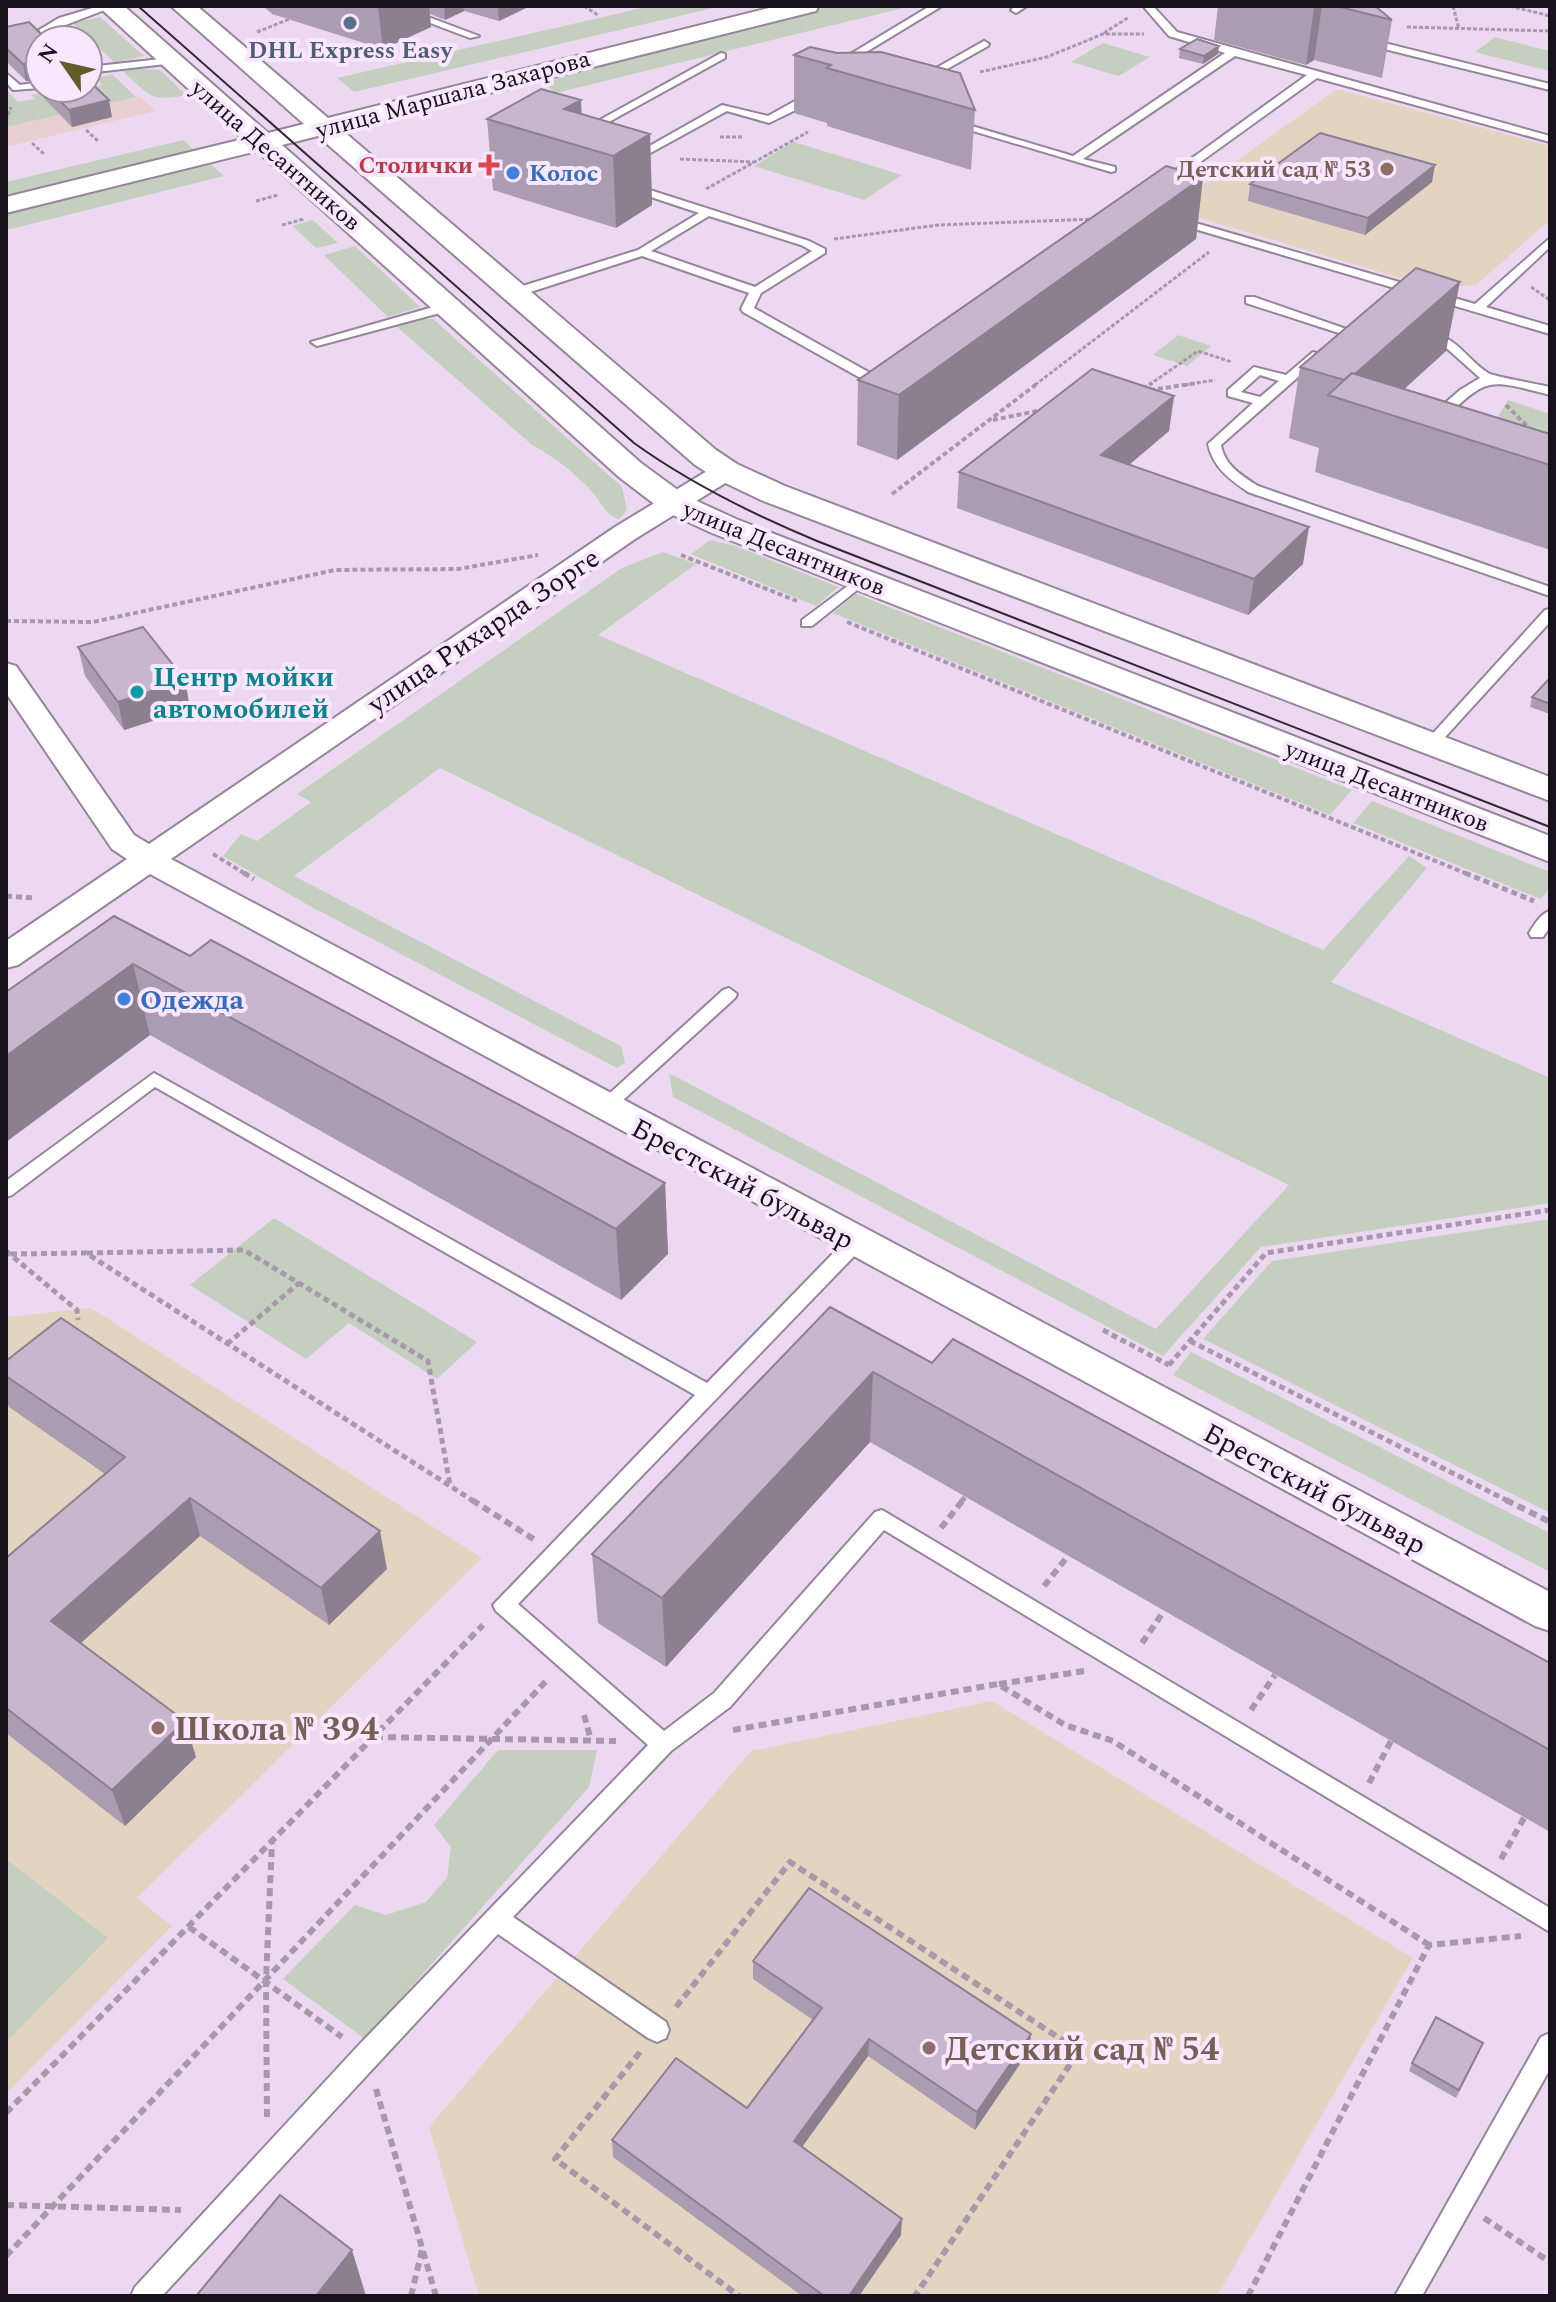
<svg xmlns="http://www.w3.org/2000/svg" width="1556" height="2302" font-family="Spectral,serif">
<rect width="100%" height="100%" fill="#ecd9f1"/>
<path fill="#eacfd0" d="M139,96L156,111L9,146L6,142V127Z"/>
<path fill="#e3d4c2" d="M1337,89L1550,146V220L1476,285L1434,288L1169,209Z
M91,1308L482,1558L137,1898L172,1926L6,2094V1317Z
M992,1701L1413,1958L1217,2296H479L429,2127L751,1751Z"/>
<path fill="#c4cfbf" d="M651,6H722L354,92L337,78Z
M833,6H911L556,93L545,84L594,63Z
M101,17V18L144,56L115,63L72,23Z
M1495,37L1550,51V71L1475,52Z
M1103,43L1150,57L1119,76L1071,62Z
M141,69L160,70L186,95C151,103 148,94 123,71Z
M112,74L136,97L6,127V90L18,102L35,99L31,95C57,89 77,91 102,85L98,78Z
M183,140L197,153L6,199V182Z
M793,142H794L902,175L864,200L754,166Z
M210,164L224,176L6,230V213Z
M313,220L338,243L316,248L292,226Z
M355,246L420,307L388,317L324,255Z
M419,319H433L622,487L627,510L619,519C603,514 601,500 589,488C572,471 553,456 532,445L396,326Z
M1178,335L1211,346L1187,366L1153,355Z
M1508,400L1550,414V470L1480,446Z
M710,540L736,546L838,587L816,606L691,554Z
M663,552L696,564L598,635L1323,950L1409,856L1427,868L1331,982L1550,1078V1203L1261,1247L1163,1356L673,1097L669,1073L1156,1329L1289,1185L440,768L294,876L621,1046L625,1063L617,1068L308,905L223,856L241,834L257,841L311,802L297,794L622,568Z
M856,594L1352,790L1330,815L833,613Z
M1372,801L1550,872V888L1541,899L1353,823Z
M274,1218L477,1342L437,1379L349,1323L306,1359L190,1285Z
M1550,1219V1513L1203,1339L1272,1261Z
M1191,1352L1550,1533V1572L1173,1375Z
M498,1750H597L589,1787L365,2039L283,1979L355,1905L386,1915L426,1902L447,1878L451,1847L434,1825Z
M6,1859L108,1938L6,2042Z"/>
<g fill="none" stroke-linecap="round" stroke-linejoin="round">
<g stroke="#95849a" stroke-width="4">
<path id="service" d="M99,6H115L50,31L59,40H48L39,30L59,18Z
M385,6H399L479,36L470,38Z
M930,6H942L843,66L834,64Z
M1015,6H1027L1016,13L1011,10Z
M1143,6H1153L1177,32L1550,136V142L1317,78L1167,186H1159V182L1307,75L1235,56L1083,159L1115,167V171L1111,172L946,123L955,121L1073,156L1225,53L1169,36Z
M1364,38L1550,84V90L1360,43L1359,41Z
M984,41L989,44L988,46L924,82L915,80Z
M721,53L725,54V58L587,134L578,132Z
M170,58L174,59V63L88,73V67Z
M6,73L20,85L40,82L41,88L13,90L6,82Z
M804,96L818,99L769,123L727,111L632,163L623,161L722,105L768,116Z
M631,184L809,241L825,249V253L761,293L754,308L888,383V389H880L743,312L741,309L749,293L642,256L521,295H513V289L638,250L699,213L627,189L625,187ZM709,216L801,245L812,251L755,287L651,251Z
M1175,217L1475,304L1550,238V247L1486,307L1550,326V334L1171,222L1169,220Z
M1246,297H1254L1352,331L1342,334L1246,303Z
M447,303L453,307L451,310L317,346L311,342Z
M1426,330C1461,340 1462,355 1488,373C1495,377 1538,384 1550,387V395C1484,378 1489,377 1439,423H1429V417L1460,390L1480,378L1442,344L1422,337V331Z
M1313,352L1323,355L1221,445C1225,466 1241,475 1258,486L1550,587V596L1248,492C1229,479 1213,467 1208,444L1253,403L1228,396V390L1254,367L1286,375ZM1260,375L1279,381L1260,397L1241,392Z
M861,576L866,577V583L812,626H802V620Z
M1550,609V622L1436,747H1426V741L1545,610Z
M1550,911V927L1543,937H1531L1529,933C1534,925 1541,913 1550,911Z
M729,988L737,994L735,998L610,1112H598L595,1108L598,1104L723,990Z
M154,1073L707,1383L848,1238H862L864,1243L862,1248L518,1604L664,1731L714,1693L875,1512L882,1510L1550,1908V1932L884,1530L730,1707L671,1751L513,1917L666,2022L669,2030L666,2038L657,2042L648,2038L498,1934L162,2296H131L135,2287L357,2047L648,1745L496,1611L493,1605L695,1395L155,1087L12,1195L6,1197V1181Z
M1550,2033V2069L1422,2296H1395L1541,2037Z"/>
</g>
<g stroke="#95849a" stroke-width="4">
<path id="minor" d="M726,463L735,465L739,471L735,477L635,539L171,859L1550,1592V1631L1535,1626L150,874L18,965L6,968V941L127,859L112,849L6,693V663L16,666L134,835L149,844L615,527L717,465Z"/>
</g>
<g stroke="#95849a" stroke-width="4">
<path id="tertiary" d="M98,6H124L268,133L304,124L171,6H197L328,118L777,6H819L816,11L342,130L716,450L737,464L785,486L1550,777V801L761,500L715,478L694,464L318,136L282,145L641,463L686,496L736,519L1550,836V862L712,533L662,510L619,477L257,151L6,213V197L243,139Z"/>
</g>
<path stroke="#a798ab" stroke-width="3" stroke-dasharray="4 2" stroke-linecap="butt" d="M584,6L598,15
M1453,6L1459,29
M1510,6L1550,16
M1407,27L1550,31
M257,32L292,18
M1104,33L1129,17
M980,72L1047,57L1103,34H1144
M6,121L11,107
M86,130L98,141
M720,137H742
M32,143L44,154
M680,159L754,162
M706,189L808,132
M256,201L278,195
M282,225L304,219
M834,239L938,225L1095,219
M1531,287L1550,300
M1035,385L1209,252
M1149,385L1198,351L1232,362
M1185,385L1215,380"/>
<path stroke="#a798ab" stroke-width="4" stroke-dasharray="5 3" stroke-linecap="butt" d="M1143,389L1152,383
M1150,390L1198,383
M1506,405L1533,432
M993,420L1042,410
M892,494L1038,383
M681,555L797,601
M6,621L93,622L335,570L458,569L538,555
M847,622L1470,875
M213,854L247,875"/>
<path stroke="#a798ab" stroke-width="5" stroke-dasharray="6 4" stroke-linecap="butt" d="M244,873L254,879
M1465,873L1534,901
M6,896L34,898
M6,1251L77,1310L78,1320
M87,1253L244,1250L428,1361L450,1485
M11,1254L86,1253L475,1502
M1103,1330L1169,1365
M1190,1341L1510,1502
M227,1344L299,1283
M1169,1365L1266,1253L1550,1210
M961,1502L965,1497"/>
<path stroke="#a798ab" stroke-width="6" stroke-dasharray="8 5" stroke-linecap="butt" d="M472,1500L535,1540
M1506,1500L1550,1522
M941,1528L963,1500
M1044,1586L1068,1556
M1142,1643L1164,1611
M999,1684L1084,1671
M1251,1710L1275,1675
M584,1715L591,1740
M733,1730L998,1684L1065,1725L1113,1741L1429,1945
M375,1737L616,1741
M1369,1783L1391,1741
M1501,1859L1524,1818
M189,1927L342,2037
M676,2007L790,1862L1079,2051L915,2296
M640,2052L555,2159L739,2296
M376,2089L436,2296
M6,2113L483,1625
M267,2117L266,1980L272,1841
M6,2205L181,2210
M1484,2218L1550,2262
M6,2256L548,1679
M411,2296L422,2250
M1248,2296L1429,1945L1521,1936"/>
<use href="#service" fill="#fff" fill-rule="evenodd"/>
<use href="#minor" fill="#fff" fill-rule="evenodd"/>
<use href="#tertiary" fill="#fff" fill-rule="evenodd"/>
<path stroke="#2f2731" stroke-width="2" d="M138,6L634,443C691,484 752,514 817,541L1550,827"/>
</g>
<path fill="#ac9cb1" d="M263,6H530L499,21L464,11L445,20L430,14L431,27L383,49L272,14Z
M1218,6H1375L1392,20L1382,78L1314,60L1306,65L1214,40Z
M6,27L40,40V88H88L112,117L72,127L37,91L34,80L26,81L6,61Z
M810,47L975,110L971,170L827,126V123L794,113V55Z
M1180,49L1218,54L1203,64L1179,58Z
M581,114L650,134L652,205L616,228L493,190L487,119Z
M1203,177L1196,239L897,460L857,445L858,380Z
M1432,182L1365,235L1248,201L1250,184Z
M1446,351L1404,389L1550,434V550L1315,472L1319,448L1289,438L1300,367Z
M1174,396L1169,431L1129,465L1303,564L1248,615L957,508L959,472Z
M78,647L185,680L190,709L124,730L85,676Z
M1550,678V714L1530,707L1532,697Z
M114,916L190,956L665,1183L668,1254L621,1300L150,1035L6,1142V992Z
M830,1307L932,1363L1550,1663V1832L870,1442L666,1667L598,1623L592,1554Z
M6,1361L387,1569L329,1625L200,1536L81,1643L196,1757L125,1826L6,1733V1558L105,1474L9,1407L6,1398Z
M753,1961L1029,2051L975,2130L868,2056L802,2147L901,2235L859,2296H802L613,2157L612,2140L747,2108L813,2020L753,1979Z
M1479,2052L1456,2098L1409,2071L1412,2063Z"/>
<path fill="#8c7f90" d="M378,6H429L431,27L383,49Z
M444,6H463L464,11L445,20Z
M498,6H530L499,21Z
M1317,6H1322L1314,60L1306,65L1314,8Z
M1219,46L1218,54L1203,64L1204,56Z
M38,63L40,80L33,74L34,80L26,81L23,64Z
M109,100L112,117L72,127L69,110Z
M581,100L583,147L564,109Z
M650,134L652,205L616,228L613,156Z
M1435,165L1432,182L1365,235L1368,218Z
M1203,177L1196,239L897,460L899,395Z
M1460,282L1446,351L1380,411L1347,381Z
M1174,396L1169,431L1098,491L1101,455Z
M1309,527L1303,564L1248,615L1254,579Z
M185,680L190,709L124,730L118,702Z
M133,964L150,1035L6,1142V1056Z
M665,1183L668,1254L621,1300L616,1229Z
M873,1372L870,1442L666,1667L662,1598Z
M190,1498L200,1536L64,1658L51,1621Z
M380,1531L387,1569L329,1625L321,1588Z
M185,1721L196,1757L125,1826L112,1790Z
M1031,2034L1029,2051L975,2130L977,2112Z
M869,2039L868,2056L794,2158V2141Z
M902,2219L901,2235L859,2296H849Z
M352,2250L366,2296H316Z"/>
<path fill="#c8b5ce" stroke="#8c7f90" stroke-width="2" d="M1336,6H1375L1392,20Z
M29,22L47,40H40V81L33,74L40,73L38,63L23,64L6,48V27Z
M1197,39L1219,46L1204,56L1180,49Z
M810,47L837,53L881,52L960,73L975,110L827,68L831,65L794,55Z
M88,80L109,100L69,110L47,88H88Z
M541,89L581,100L564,109L650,134L613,156L487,119Z
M1320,133L1435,165L1368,218L1250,184Z
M1166,166L1203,177L899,395L858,380Z
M1416,268L1460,282L1355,374L1352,373L1344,380L1300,367Z
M1092,369L1174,396L1101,455L1309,527L1254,579L959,472Z
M1352,373L1550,434V465L1328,395Z
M143,627L185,680L118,702L78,647Z
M1550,678V704L1532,697Z
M114,916L190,956L211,940L665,1183L616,1229L133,964L6,1056V992Z
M830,1307L932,1363L953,1339L1550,1663V1750L873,1372L662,1598L592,1554Z
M61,1318L380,1531L321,1588L190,1498L51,1621L185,1721L112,1790L6,1708V1558L125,1457L6,1376V1361Z
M809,1888L1031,2034L977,2112L869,2039L794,2141L902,2219L849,2296H824L612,2140L676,2058L747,2108L822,2008L753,1961Z
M1436,2017L1483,2043L1459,2090L1412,2063Z
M280,2195L352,2250L316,2296H196Z"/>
<circle fill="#5c6f8a" stroke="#f9e6ff" stroke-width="3" cx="350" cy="23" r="8"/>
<path fill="#e0444e" stroke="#f9e6ff" stroke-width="3" d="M485 153h8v8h8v8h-8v8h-8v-8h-8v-8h8z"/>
<g fill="#8d6e63" stroke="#f9e6ff" stroke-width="3">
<circle cx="1387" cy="169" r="8"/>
<circle cx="158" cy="1728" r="8"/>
<circle cx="929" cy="2048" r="8"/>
</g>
<g fill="#3f7fe0" stroke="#f9e6ff" stroke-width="3">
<circle cx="513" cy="173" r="8"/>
<circle cx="124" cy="999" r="8"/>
</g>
<circle fill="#0f9aa8" stroke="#f9e6ff" stroke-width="3" cx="137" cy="692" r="8"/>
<g text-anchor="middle" stroke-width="8" stroke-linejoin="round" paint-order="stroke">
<g font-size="24" font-weight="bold" fill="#4e5e75" stroke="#f9e6ff">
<text x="350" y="58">DHL Express Easy</text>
</g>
<g font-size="24" fill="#171119" stroke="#f9e6ff">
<text transform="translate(453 94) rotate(-15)" y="8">улица Маршала Захарова</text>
<text transform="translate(276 155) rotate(41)" y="8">улица Десантников</text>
<text transform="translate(784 548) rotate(22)" y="8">улица Десантников</text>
<text transform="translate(1387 786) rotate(21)" y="8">улица Десантников</text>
</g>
<g font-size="24" font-weight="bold" fill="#be3a42" stroke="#f9e6ff" text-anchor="end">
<text x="473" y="173">Столички</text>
</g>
<g font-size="24" font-weight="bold" fill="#785e54" stroke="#f9e6ff" text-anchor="end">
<text x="1371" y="177">Детский сад № 53</text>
</g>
<g font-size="24" font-weight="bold" fill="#366cbe" stroke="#f9e6ff" text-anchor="start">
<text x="529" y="181">Колос</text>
</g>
<g font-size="28" fill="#171119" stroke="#f9e6ff">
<text transform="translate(483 630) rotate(-34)" y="10">улица Рихарда Зорге</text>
<text transform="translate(743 1183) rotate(28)" y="10">Брестский бульвар</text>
<text transform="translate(1315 1488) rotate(28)" y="10">Брестский бульвар</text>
</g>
<g font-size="28" font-weight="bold" fill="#0d838f" stroke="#f9e6ff" text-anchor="start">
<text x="153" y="686">Центр мойки<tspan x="153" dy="32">автомобилей</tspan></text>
</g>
<g font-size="28" font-weight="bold" fill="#366cbe" stroke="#f9e6ff" text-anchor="start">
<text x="140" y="1009">Одежда</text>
</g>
<g font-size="34" font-weight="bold" fill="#785e54" stroke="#f9e6ff" text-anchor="start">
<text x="174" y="1740">Школа № 394</text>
<text x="945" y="2060">Детский сад № 54</text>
</g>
</g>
<rect width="1556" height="2302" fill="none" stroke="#171119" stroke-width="16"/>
<g transform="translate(64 64) rotate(304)"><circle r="38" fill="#f9e6ff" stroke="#9f91a3" stroke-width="2"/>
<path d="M0-6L14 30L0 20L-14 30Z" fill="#615d2a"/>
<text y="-12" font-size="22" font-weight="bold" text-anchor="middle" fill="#171119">N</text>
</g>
</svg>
